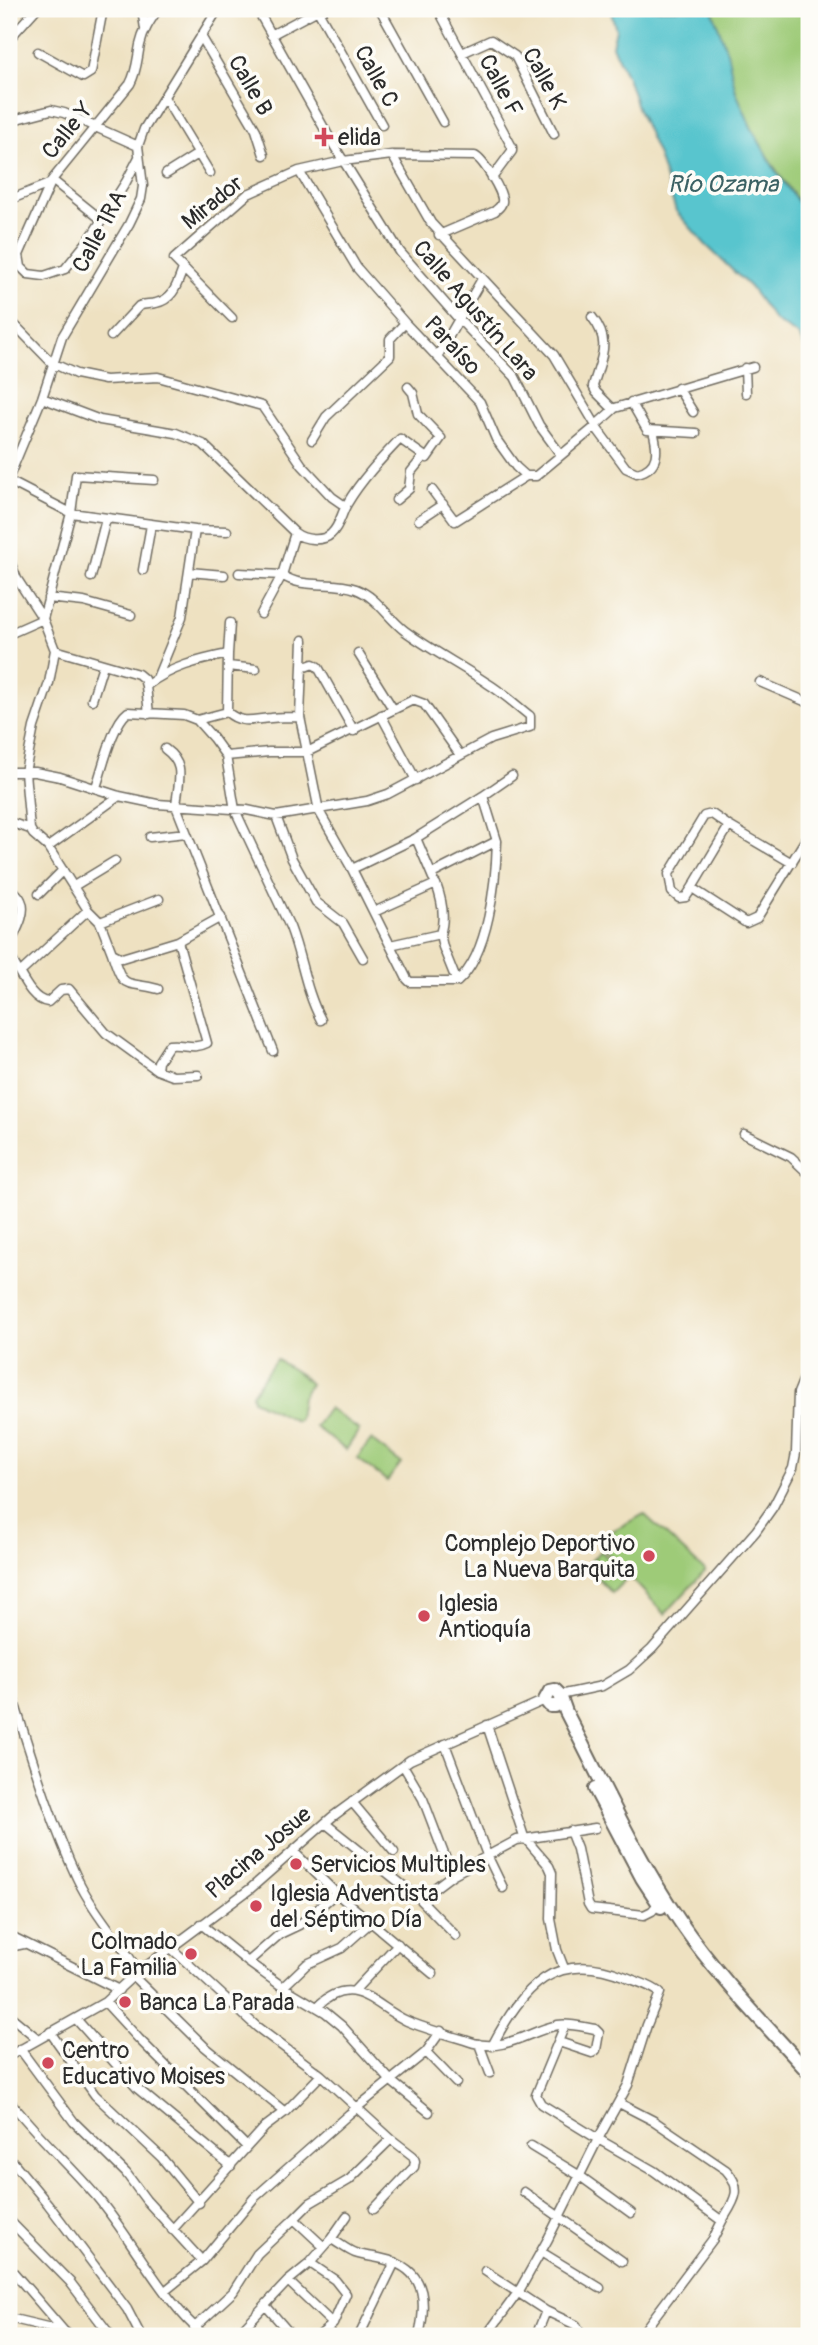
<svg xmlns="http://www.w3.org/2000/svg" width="818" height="2345" font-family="Pangolin,sans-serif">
<rect width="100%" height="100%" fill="#fdfcf7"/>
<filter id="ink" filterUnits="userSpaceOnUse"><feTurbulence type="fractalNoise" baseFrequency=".0143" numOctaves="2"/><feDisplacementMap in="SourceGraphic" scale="14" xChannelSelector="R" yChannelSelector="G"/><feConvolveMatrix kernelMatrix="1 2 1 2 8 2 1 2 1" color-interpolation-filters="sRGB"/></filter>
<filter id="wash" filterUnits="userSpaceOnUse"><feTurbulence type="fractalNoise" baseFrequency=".00686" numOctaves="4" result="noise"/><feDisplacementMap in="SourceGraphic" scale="28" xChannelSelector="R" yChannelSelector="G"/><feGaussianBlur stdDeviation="1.57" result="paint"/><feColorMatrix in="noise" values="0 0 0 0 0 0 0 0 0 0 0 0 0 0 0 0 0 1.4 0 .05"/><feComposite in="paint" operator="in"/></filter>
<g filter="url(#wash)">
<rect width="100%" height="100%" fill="#eee1c1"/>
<path fill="#9ecb78" stroke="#647b52" stroke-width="2" d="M712,9H809V217C782,177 750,139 736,92C727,64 722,36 712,9Z
M276,1359L301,1375L310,1384L302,1397L299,1419L296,1421L253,1400L252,1394Z
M329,1408L359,1430L346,1450L315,1427Z
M371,1440L401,1463L387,1481L357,1458Z
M644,1514L705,1571L665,1614L595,1540Z
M601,1551L627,1578L612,1593L586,1566Z"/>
<path fill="#58c5ce" stroke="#42787c" stroke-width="2" d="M610,9H712L727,52L736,92L751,127L775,170L809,217V355L799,336L774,320L750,287L705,244L676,211L657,153L638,110L627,77L612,46L616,29Z"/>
</g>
<g filter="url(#ink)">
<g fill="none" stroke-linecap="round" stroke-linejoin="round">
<g stroke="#6f6b60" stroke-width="11">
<path id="street" d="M142,9L145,29
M257,9L333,144L400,252L458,318L515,377L539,425L561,455
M317,9L382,125
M380,9L443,122
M438,9L512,147V151L492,178
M271,35L318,10L324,9
M201,36L256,130L264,155
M9,39L36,9
M38,52L83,77L91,72L103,9
M462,53L491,40L515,56L554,134
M164,97L210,173
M9,121L51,110L64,113L138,146
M139,157L126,182L91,237L65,269L44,276L28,274L21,267L19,255L52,180L130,84C137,71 137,60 140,45C143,31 150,21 158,9
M299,171L357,268L405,323L480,402L496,439L516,467L526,476H536L595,427V424L554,355L431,223L392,155
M166,174L198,154
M52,180L102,220
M9,200L49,184
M592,317C612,342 601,358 593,386L596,392L613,409
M232,318L174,259L248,194L299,171L343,161L392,155L475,156C483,160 504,193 502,202C501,207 498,208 495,211L439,235
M9,319L52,363L76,374L105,380L158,377L262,406L302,465L332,497L345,506
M111,336L139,306C145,303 149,305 156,303C174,299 177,284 183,269
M437,357L482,279
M745,368L746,393
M678,388L693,412
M42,398L100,420L176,433L203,444L295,533C304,540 323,542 331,534C340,526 341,514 347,504C361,480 381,459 400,439L427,458L441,438L418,414L413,393L408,387
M631,402L647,430L696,433
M653,431C658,449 660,468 637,473L626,468L595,426L615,408L753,367
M312,440L326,417L390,356V339L405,323
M9,477L42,398L62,337L129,224L141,199L143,186L138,146L144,129L218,9
M9,481L71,513L195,530L182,617L157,678
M432,490L455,521L526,476
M396,500L409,489L411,472L424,456
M419,520L443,504
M195,530L227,531
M9,545L11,564L17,579L43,619L55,650L49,683L34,727L25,772L30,829L33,834L48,847L88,910L100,922L112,953L122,958L178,941L221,917
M143,570L151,525
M189,572L224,575
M239,573L282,575L261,614
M91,577L106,519
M48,598L84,602L131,615
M9,634L43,619L71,513L76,475L154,480
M303,640L300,717L319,811L352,869L407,979L410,982H457C489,955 496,881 497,841
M55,650L138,674L144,679L146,686
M358,653L393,709
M228,654L230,623
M228,666L256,669
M302,668L313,664L318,667L354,731
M760,682L809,703
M92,700L103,665
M227,712C242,725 253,719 271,718C281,717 291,717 300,717
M149,714L146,686C170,667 199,660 228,654L227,712
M381,715L416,780
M197,720L227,712
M165,749C187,765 178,781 176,806L273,1051
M226,756L269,752H307L413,700L424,704L460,755
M9,772H35L60,777L119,796L157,804L247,810L276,816L367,801L388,794L491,739L530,727V716C516,705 502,692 487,683C460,665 431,650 405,631C388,618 377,597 356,589C333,580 303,590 282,575L295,533
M96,787C103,768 112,724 128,712L184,715L197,720L213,738L226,756L235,810L290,927C302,958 305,990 321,1020
M483,796L512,776
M276,816L292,859L316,902L343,923L363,958
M9,822L30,829
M150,837L186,833
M416,838L483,796L497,841L432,874
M48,847L119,796
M792,863L729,826L692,888L746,923L757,918L809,834
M352,869L416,838L433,878
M9,886C13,890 19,895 21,900C28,913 14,934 9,946
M74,886L115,861
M692,888L686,897L679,898L672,892L669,874L704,816L712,814L729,826
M39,894L63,870
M374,912L436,884C442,900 446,917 440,934L390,945
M100,922L159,899
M440,934L443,947L457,982
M178,941L207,1043C194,1050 183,1043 169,1045L158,1062L157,1070L173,1076L198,1075
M112,953C124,992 124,980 158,989
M9,956C20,970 29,1000 48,1002L61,990L69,989L106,1033L157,1070
M21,972L88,910
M744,1134L791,1157L809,1174
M9,1686C29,1748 49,1818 77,1878C93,1912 119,1940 139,1972
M560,1695L602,1686L629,1670L652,1649L756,1531L773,1507L793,1468L796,1453L798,1393L809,1366
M487,1725L524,1837L549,1866L552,1873L551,1919L557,1950L564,1968
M445,1744L487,1855L503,1888
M403,1765L423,1799L452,1875
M352,1802L394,1852
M325,1823L420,1899L452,1875L517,1840L595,1828
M570,1831L577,1849L588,1904L591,1909L644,1915L652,1911L659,1903
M293,1851L336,1893L433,1974
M420,1899L456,1936
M201,1924L248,1962L283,1987L325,2012L342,2026L391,2081L429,2112
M9,1935L119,1990
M9,1947L24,1944
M170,1947L257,2027L321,2075L391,2139L413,2156L415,2161L414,2167L374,2209
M248,1962L280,1934L299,1925L336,1893
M133,1976L204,2046L285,2112
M283,1987L307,1964L342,1948L371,1922
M354,1991L398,1944
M105,2002L139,2039L247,2147
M317,2007C353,1971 374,2006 407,2021C428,2030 453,2036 474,2043C505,2052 529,2031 558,2025C569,2023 583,2027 595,2029L599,2033L596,2050L592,2053L559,2042
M9,2015L38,2039
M76,2019L138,2089L231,2166
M50,2032L95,2095L161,2157L199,2203
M479,2044L490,2073
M492,2046C523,1987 555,1948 626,1977C637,1982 651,1985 660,1993L647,2025L628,2085L598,2139L654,2171L722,2221L713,2239L640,2336
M20,2049L74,2122L126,2173L146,2200L202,2261
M426,2052L456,2083
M9,2056L105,2002L133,1976L250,1889L332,1817L410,1760L545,1700
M9,2100C36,2135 68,2163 96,2196C132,2238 163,2302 205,2336
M619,2103L654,2121L726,2170C744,2190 734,2201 722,2221
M531,2146L580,2176L631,2213
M9,2157L48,2204L127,2309L141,2336
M524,2192L622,2261
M294,2219L324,2247
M9,2220L70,2282L111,2336
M172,2230L265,2127L285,2112L321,2075
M331,2239C339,2243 347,2250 355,2253C367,2257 381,2257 393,2262C427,2274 426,2305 419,2336
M541,2252L600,2288
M310,2263L335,2280L346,2294L333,2324L319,2336
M9,2267L64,2331
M485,2271L546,2311L536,2336
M288,2281L333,2324
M165,2291L202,2261L254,2198L349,2114L426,2052L441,2031
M266,2306L292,2336
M546,2311L576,2325L582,2336
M9,2318L64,2331L70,2336
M194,2328L233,2292L257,2254L294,2219L310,2203L349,2180L391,2139
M360,2334L395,2262
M236,2336L288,2281L310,2263L331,2239L347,2216
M486,2336L519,2291L548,2239L598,2139L541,2104L536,2095L565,2025"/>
</g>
<g stroke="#6f6b60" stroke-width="16">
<path id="secondary" d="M555,1706H550L545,1700L550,1691L555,1690L560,1695L566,1712C603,1784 636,1857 681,1923C718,1977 766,2025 809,2073
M595,1789L642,1878L661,1907"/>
</g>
<use href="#street" stroke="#fff" stroke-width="8"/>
<use href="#secondary" stroke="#fff" stroke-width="12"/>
</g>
</g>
<g fill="#d1495b" stroke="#fdfcf7" stroke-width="2.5">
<path d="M320.5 126.5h7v7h7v7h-7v7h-7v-7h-7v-7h7z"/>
<circle cx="649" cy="1556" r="7"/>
<circle cx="424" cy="1616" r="7"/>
<circle cx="296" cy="1864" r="7"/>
<circle cx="256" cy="1906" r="7"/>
<circle cx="191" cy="1954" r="7"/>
<circle cx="125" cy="2002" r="7"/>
<circle cx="48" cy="2063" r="7"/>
</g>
<g text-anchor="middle" stroke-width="7" stroke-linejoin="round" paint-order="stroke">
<g font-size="23" fill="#2b2b2b" stroke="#fdfcf7">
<text transform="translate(377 76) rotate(61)" y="8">Calle C</text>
<text transform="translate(545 78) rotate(61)" y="8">Calle K</text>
<text transform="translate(251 85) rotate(60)" y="8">Calle B</text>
<text transform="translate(501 85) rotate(62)" y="8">Calle F</text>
<text transform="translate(67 130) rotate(-51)" y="8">Calle Y</text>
<text transform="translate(212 202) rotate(-39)" y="8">Mirador</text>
<text transform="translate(99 231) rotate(-62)" y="8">Calle 1RA</text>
<text transform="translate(476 310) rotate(49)" y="8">Calle Agustín Lara</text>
<text transform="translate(453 345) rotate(47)" y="8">Paraíso</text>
<text transform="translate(258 1852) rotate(-40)" y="8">Placina Josue</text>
</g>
<g font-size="23" fill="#2b2b2b" stroke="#fdfcf7" text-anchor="start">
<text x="338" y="145">elida</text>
<text x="635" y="1551" text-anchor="end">Complejo Deportivo<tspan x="635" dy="26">La Nueva Barquita</tspan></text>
<text x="438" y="1611">Iglesia<tspan x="438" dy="26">Antioquía</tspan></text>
<text x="310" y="1872">Servicios Multiples</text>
<text x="270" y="1901">Iglesia Adventista<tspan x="270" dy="26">del Séptimo Día</tspan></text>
<text x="177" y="1949" text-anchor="end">Colmado<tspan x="177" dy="26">La Familia</tspan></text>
<text x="139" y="2010">Banca La Parada</text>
<text x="62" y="2058">Centro<tspan x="62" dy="26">Educativo Moises</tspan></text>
</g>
<g font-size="24" font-style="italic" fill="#3b6164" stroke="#fdfcf7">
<text x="723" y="192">Río Ozama</text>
</g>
</g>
<rect width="818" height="2345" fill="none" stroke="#fdfcf7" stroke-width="35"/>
</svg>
